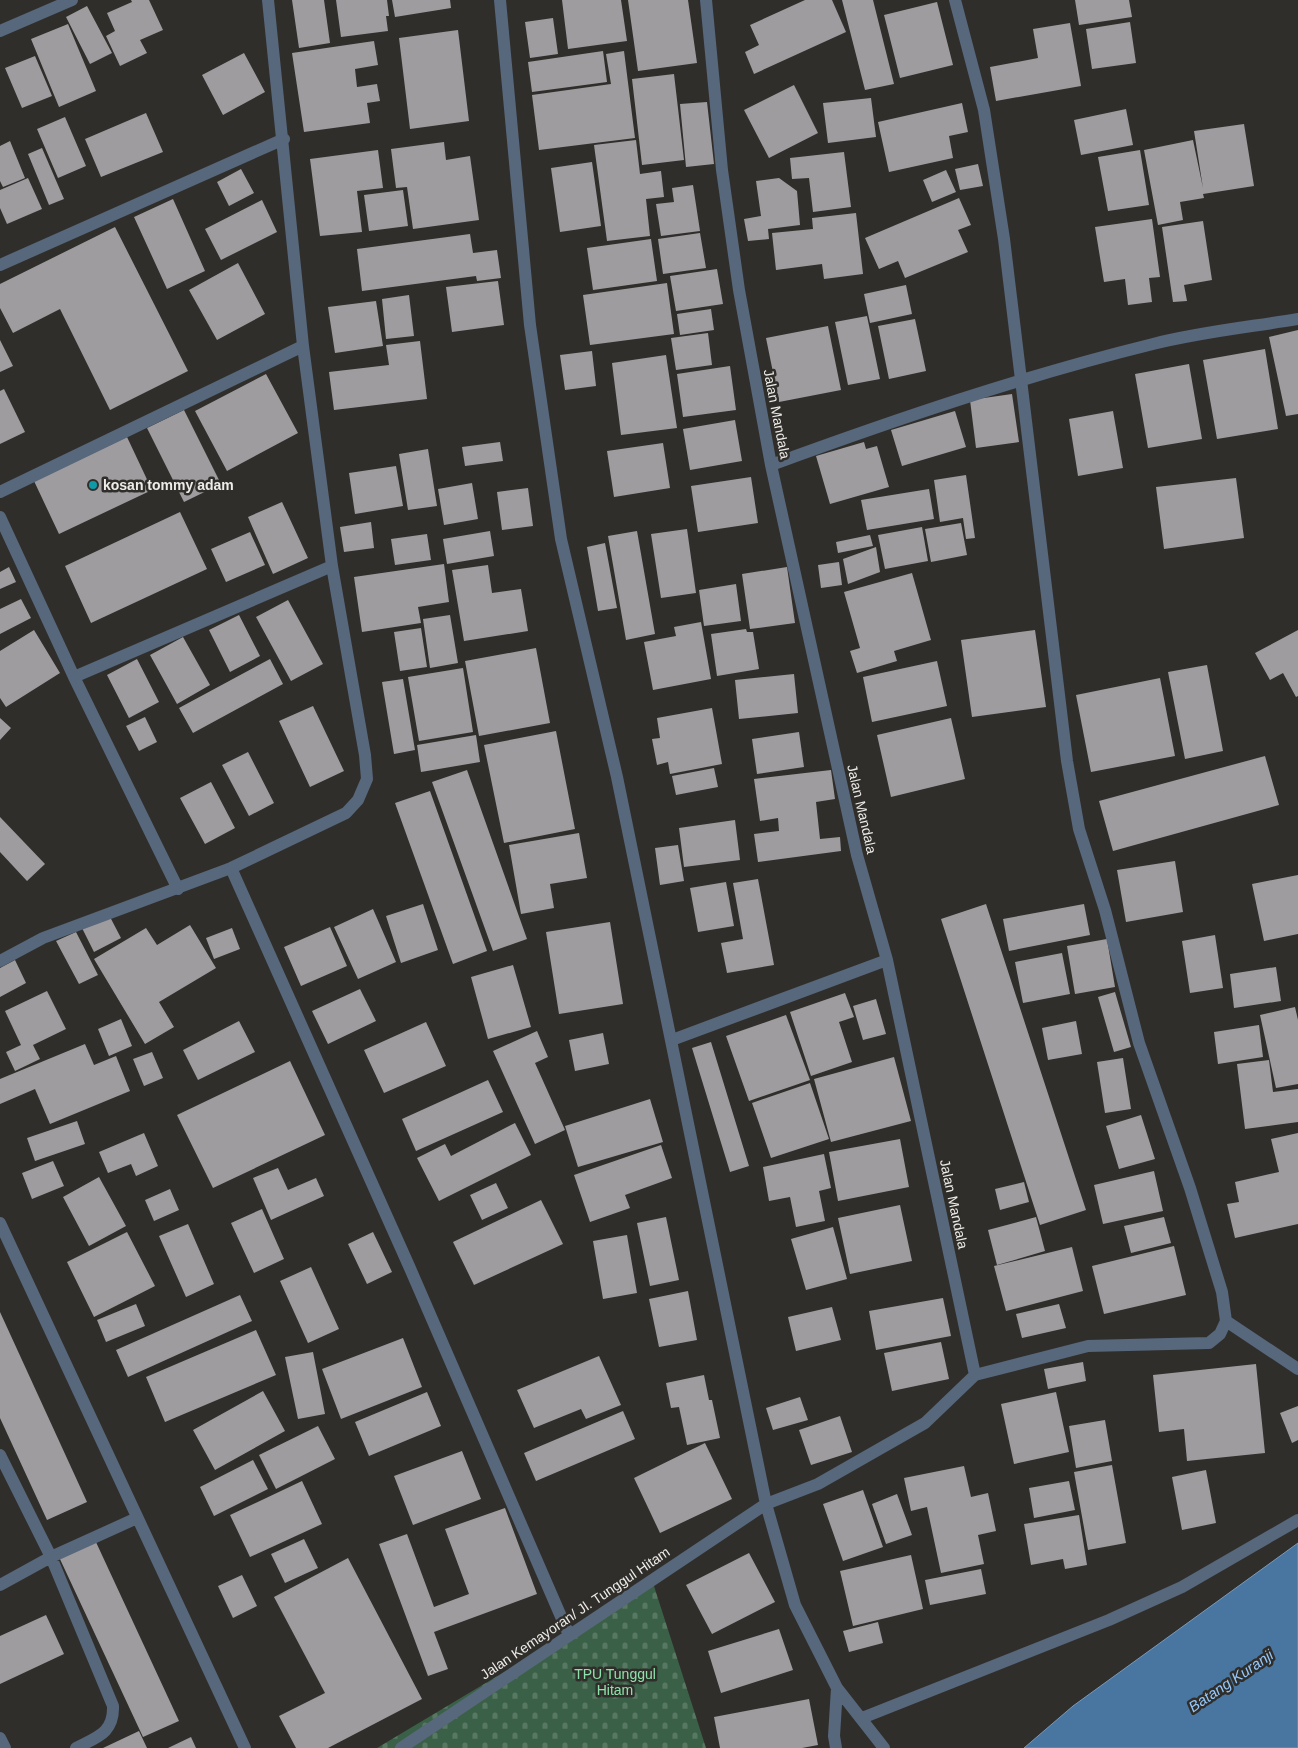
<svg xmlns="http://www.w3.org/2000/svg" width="1298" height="1748" font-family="Helvetica,sans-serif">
<defs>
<pattern id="cemetery-stones" width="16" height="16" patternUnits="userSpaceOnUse" patternTransform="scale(1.25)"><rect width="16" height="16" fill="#3a6147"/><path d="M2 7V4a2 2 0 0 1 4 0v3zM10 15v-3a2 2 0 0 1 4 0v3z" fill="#577862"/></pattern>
</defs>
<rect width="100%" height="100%" fill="#302e2a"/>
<path fill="url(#cemetery-stones)" d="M653,1583L706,1748H377Z"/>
<path fill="#4975a1" stroke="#7a99b7" d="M1298,1543V1748H1024L1073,1706Z"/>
<path fill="#9f9ca0" d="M131,0H149L163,30L140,40L147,53L120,66L106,36L115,31L107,13L132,2Z
M292,0H324L330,43L299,48Z
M336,0H387L389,16H386L388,31L341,37Z
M392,0H450L451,8L395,17Z
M562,0H621L627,41L568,49Z
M628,0H688L697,63L638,71Z
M805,0H832L846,32L754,74L745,52L759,45L750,25Z
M842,0H873L894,84L865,90Z
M1075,0H1129L1132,17L1079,25Z
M937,2L953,65L900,78L884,15Z
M87,6L112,53L90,64L66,17Z
M553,18L558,54L530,58L525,22Z
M1130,22L1136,63L1092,69L1086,29Z
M1070,23L1081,86L996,101L990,67L1038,58L1033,29Z
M68,24L96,91L59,107L31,39Z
M458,30L469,121L410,129L399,38Z
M374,41L378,65L355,69L357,87L377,84L380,101L367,103L370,123L304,132L292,53Z
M603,51L607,82L532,92L528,62Z
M624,51L635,138L539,150L532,95L611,84L606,54Z
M244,53L265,92L223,115L202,75Z
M35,56L52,96L22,108L5,68Z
M674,74L684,160L642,165L632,79Z
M794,85L818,133L769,158L744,110Z
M871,98L876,137L828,143L823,103Z
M707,102L714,164L686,167L680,104Z
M962,103L968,132L949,136L953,158L889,172L878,122Z
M1126,109L1133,145L1081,155L1074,120Z
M146,113L163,152L101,177L85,139Z
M65,117L86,166L58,178L37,129Z
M1244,124L1254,186L1203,194L1204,198L1180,202L1183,220L1158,225L1144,150L1193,140L1203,188L1194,131Z
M636,140L640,174L661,171L664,197L646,199L650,236L607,241L594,145Z
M10,141L25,178L3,187L0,181V146Z
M444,142L446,160L470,156L479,220L413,229L407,187L396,188L391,149Z
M42,148L64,199L49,205L28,154Z
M378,150L383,188L357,191L362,232L320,236L310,159Z
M1140,150L1149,205L1108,211L1098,157Z
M844,152L851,207L813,212L809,178L792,179L790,158Z
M592,162L601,226L560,232L551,168Z
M978,164L983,186L960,190L955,169Z
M241,169L254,193L229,206L217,182Z
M946,170L956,192L932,202L923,180Z
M28,178L42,209L7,224L0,208V190Z
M779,178L797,191L800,225L768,229L769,239L748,241L744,219L761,216L756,181Z
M693,185L700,231L661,236L656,204L674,202L672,188Z
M403,190L408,226L369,231L364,195Z
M959,198L971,225L958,230L968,252L905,278L898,261L879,269L865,238Z
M173,199L205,271L167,289L134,217Z
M262,200L277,232L221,260L205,229Z
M856,213L863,274L824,279L822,264L776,270L772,233L813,229L812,218Z
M1152,219L1160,277L1149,278L1152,302L1128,305L1125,279L1104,282L1095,227Z
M1203,221L1212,280L1184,285L1187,301L1173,302L1162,227Z
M115,227L188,371L110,410L60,309L13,333L0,308V284Z
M700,233L706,268L663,274L658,239Z
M470,234L473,253L497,250L501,278L477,281L476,276L362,291L357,249Z
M651,239L657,281L593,290L587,248Z
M238,263L265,314L217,340L189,290Z
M717,269L723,304L676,311L670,276Z
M498,281L504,325L452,332L446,287Z
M667,283L674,334L590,345L583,295Z
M906,285L912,314L870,323L864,294Z
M409,295L414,336L386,339L382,299Z
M376,301L383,346L335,353L328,307Z
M711,309L714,330L680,335L677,314Z
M867,316L880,379L848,385L835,322Z
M915,319L926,371L889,379L878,326Z
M828,326L841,390L779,402L766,338Z
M1298,330V414L1286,416L1269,337Z
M708,333L712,365L676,370L671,338Z
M0,340L13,366L0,372Z
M420,341L427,399L334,410L329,372L389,365L386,345Z
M1265,349L1278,429L1217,439L1203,360Z
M592,351L596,386L565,390L560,355Z
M666,355L677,428L621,435L612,363Z
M1189,364L1202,439L1148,448L1135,374Z
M730,366L736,410L683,417L677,374Z
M266,374L298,433L227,471L195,411Z
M4,389L25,432L0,444V391Z
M1012,394L1019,442L976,448L970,400Z
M184,410L221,484L184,502L147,428Z
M955,411L966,447L902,466L891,430Z
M1113,411L1123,468L1078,476L1069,419Z
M735,420L742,461L690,470L683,429Z
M127,437L152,490L59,534L34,481Z
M500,442L503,461L465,466L462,447Z
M864,442L866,449L877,446L889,487L830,504L816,456Z
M663,443L670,488L614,497L607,451Z
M428,449L437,506L408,510L399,454Z
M396,466L403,506L355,514L349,473Z
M966,475L975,538L966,539L963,518L940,522L934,480Z
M751,477L758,523L698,532L691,486Z
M1236,478L1244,538L1164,549L1156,487Z
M472,483L478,519L444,525L438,489Z
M528,488L533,526L502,530L497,492Z
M929,489L934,519L867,530L861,500Z
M282,502L308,558L273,574L248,517Z
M180,512L207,569L91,623L65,566Z
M371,522L374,548L344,552L340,527Z
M961,523L967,555L931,562L925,529Z
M922,527L928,561L885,569L878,535Z
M687,529L696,593L661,598L651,534Z
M490,531L494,556L447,564L443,539Z
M637,531L655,634L626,640L608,536Z
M250,532L265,565L226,582L211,549Z
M427,534L431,560L395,565L391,539Z
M870,535L873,546L838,553L836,542Z
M605,543L617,608L598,611L587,547Z
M876,547L880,572L848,584L843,559Z
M839,562L842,585L821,588L818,565Z
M444,564L449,602L418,607L421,623L362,632L354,577Z
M488,565L492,593L521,589L528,631L464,641L452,570Z
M9,567L16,582L0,589V572Z
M787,567L795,623L750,629L742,574Z
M912,573L931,640L894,651L897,661L857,673L850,651L860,648L844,592Z
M736,584L741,621L704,626L699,590Z
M21,599L31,618L0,634V609Z
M288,600L323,664L291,681L256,617Z
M239,615L260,656L230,672L209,630Z
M450,615L458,663L430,668L423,619Z
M701,622L711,679L653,690L644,642L676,636L674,627Z
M421,628L427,667L400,671L394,632Z
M746,629L747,632H753L759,669L717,676L711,634Z
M34,630L60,673L6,707L0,698V651Z
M1035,630L1046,707L972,717L961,640Z
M1298,630V696L1296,697L1283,673L1270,680L1255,653Z
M183,637L210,685L177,704L150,655Z
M536,648L550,723L479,736L465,661Z
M137,659L159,702L129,718L107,675Z
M270,659L283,684L193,733L179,708Z
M937,661L947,706L872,722L863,677Z
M1207,665L1223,751L1185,759L1168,672Z
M463,668L473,732L419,741L408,677Z
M794,674L798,713L739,719L735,680Z
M1160,678L1175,756L1091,772L1076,695Z
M403,679L415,750L394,754L382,682Z
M313,706L344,771L310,787L279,721Z
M712,708L722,764L670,774L668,762L657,765L652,739L660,738L657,718Z
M145,717L157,742L139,751L126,726Z
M0,718L11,728L0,740Z
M951,718L965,779L891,797L877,735Z
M556,731L575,829L504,843L484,745Z
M799,732L804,767L757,774L752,739Z
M476,735L480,762L421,772L417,745Z
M248,752L274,803L249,816L222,765Z
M1265,756L1279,805L1113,851L1099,801Z
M714,768L718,787L676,795L672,776Z
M467,770L527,939L493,951L432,782Z
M831,770L835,799L816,802L820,839L840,837L841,851L758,862L754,834L779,831L778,818L760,821L754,779Z
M211,782L235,828L205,844L180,798Z
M430,791L487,951L453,964L395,803Z
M0,817L45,864L27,881L0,852Z
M735,820L740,860L684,867L679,828Z
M579,833L587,878L550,884L554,908L521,914L509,845Z
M678,845L684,881L660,885L655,848Z
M1175,861L1183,912L1126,922L1117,870Z
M1298,875V934L1264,941L1252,884Z
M758,879L774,965L727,973L721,943L743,939L733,883Z
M726,882L734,926L698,932L690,888Z
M423,904L438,950L401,963L386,916Z
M986,904L1086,1210L1040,1225L941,919Z
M1084,904L1090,935L1009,951L1003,919Z
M373,909L396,962L358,979L334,927Z
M109,915L121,938L94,952L82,928Z
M610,922L623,1004L559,1014L546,932Z
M190,925L216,968L159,1002L174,1027L145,1044L94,959L146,928L157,945Z
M330,927L347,966L301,986L284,947Z
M232,928L240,949L214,959L206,938Z
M76,932L98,975L79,984L56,941Z
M1215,935L1223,988L1190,993L1182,941Z
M1107,939L1115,987L1075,994L1067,946Z
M1062,953L1070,994L1023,1003L1015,962Z
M15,960L26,983L0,997V968Z
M513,965L531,1027L488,1039L471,977Z
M1276,967L1281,1001L1234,1008L1230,974Z
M360,989L376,1021L328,1044L312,1011Z
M47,991L66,1029L33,1045L40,1059L15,1071L6,1052L21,1045L5,1011Z
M1115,992L1131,1047L1114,1052L1098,997Z
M845,993L854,1017L839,1022L852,1062L811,1076L790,1012Z
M876,999L886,1034L863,1040L853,1006Z
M1295,1007L1298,1020V1084L1276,1088L1260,1015Z
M786,1015L810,1080L749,1101L726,1036Z
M121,1019L132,1046L109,1056L98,1029Z
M239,1021L255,1052L198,1080L183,1050Z
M1076,1021L1082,1054L1048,1060L1042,1028Z
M426,1022L446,1066L384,1093L364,1050Z
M1259,1025L1263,1057L1218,1064L1214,1032Z
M537,1031L548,1057L535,1063L565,1130L535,1144L493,1051Z
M603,1033L609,1064L575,1071L569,1040Z
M711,1042L749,1166L730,1172L692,1048Z
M85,1044L94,1065L116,1056L130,1091L50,1124L35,1089L0,1104V1079Z
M152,1052L163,1078L144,1086L133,1059Z
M894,1057L911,1121L831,1142L814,1079Z
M1123,1058L1131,1109L1105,1113L1097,1062Z
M1269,1060L1273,1092L1298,1089V1122L1245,1129L1237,1064Z
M290,1061L325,1135L213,1188L177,1115Z
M488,1080L503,1112L416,1151L402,1119Z
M810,1083L829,1139L771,1158L752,1103Z
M650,1099L663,1142L578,1167L565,1126Z
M1141,1115L1155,1159L1119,1169L1106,1126Z
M77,1121L85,1144L35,1161L27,1138Z
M515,1123L531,1155L439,1201L417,1158L445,1144L451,1156Z
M144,1133L158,1166L136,1176L131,1164L108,1173L99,1152Z
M1298,1133V1224L1235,1238L1227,1204L1239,1202L1235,1182L1279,1172L1271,1139Z
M900,1139L909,1187L838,1201L829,1152Z
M661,1145L672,1178L625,1195L630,1208L590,1222L574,1175Z
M824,1154L831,1188L819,1191L825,1221L796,1227L790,1197L769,1201L763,1167Z
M53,1161L64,1186L32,1199L22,1173Z
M278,1168L288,1190L316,1178L324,1196L271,1220L253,1178Z
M1154,1171L1163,1211L1103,1224L1094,1185Z
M99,1177L126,1226L89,1246L63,1197Z
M1024,1182L1029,1202L1000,1210L995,1189Z
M496,1183L508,1208L482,1220L470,1195Z
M170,1189L179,1210L154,1221L145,1200Z
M541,1200L563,1244L474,1285L453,1242Z
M900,1205L912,1261L850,1274L838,1218Z
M262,1209L284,1259L254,1273L231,1223Z
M666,1217L679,1280L650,1286L637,1223Z
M1036,1217L1045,1251L997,1265L988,1230Z
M1164,1217L1171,1243L1131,1253L1124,1226Z
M188,1224L214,1284L186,1297L159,1236Z
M833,1227L847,1279L806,1290L791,1239Z
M127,1232L155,1286L94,1317L67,1262Z
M373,1232L392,1272L367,1284L348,1244Z
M627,1235L637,1293L603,1299L593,1241Z
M1174,1246L1186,1295L1104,1314L1092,1266Z
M1072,1247L1083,1291L1006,1311L994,1266Z
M311,1267L339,1329L308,1343L280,1281Z
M688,1291L697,1340L659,1347L649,1299Z
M240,1295L252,1321L128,1377L116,1350Z
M943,1298L951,1336L876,1350L869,1311Z
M136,1304L145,1326L106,1342L97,1320Z
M1059,1304L1066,1328L1022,1338L1016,1314Z
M832,1307L841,1340L796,1351L788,1317Z
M0,1312L87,1502L47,1520L0,1418Z
M256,1330L276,1375L165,1422L146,1377Z
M403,1338L422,1387L341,1419L322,1369Z
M941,1342L949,1379L892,1391L884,1353Z
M313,1352L325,1414L298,1419L285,1357Z
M599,1356L621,1405L586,1419L581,1409L534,1428L517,1390Z
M1083,1362L1086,1381L1048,1389L1044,1369Z
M1256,1364L1265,1453L1187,1461L1184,1429L1159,1432L1153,1375Z
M704,1375L709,1400H712L720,1438L687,1445L679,1407L671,1408L666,1383Z
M263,1391L285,1431L215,1470L193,1430Z
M427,1392L441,1426L369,1456L355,1422Z
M1056,1392L1069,1452L1014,1464L1001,1404Z
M800,1397L808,1420L773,1430L766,1408Z
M1298,1406V1440L1292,1443L1280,1413Z
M623,1411L635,1439L536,1481L524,1453Z
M840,1416L852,1452L811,1465L799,1430Z
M1105,1420L1112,1461L1076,1468L1069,1426Z
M318,1426L335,1459L276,1489L259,1455Z
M705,1443L732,1499L660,1533L634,1478Z
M462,1451L481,1499L413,1525L394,1476Z
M253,1460L268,1489L214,1516L200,1487Z
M1112,1465L1126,1543L1088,1550L1074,1472Z
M964,1466L971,1497L988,1493L996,1531L978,1535L984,1564L941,1573L927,1507L911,1511L904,1478Z
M1206,1470L1216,1523L1182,1530L1172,1477Z
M302,1481L322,1524L250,1557L230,1515Z
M1069,1481L1075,1510L1034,1518L1029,1488Z
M863,1490L883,1547L843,1561L823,1504Z
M897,1494L912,1535L886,1544L872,1504Z
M505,1508L537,1594L434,1632L448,1669L428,1676L379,1544L407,1534L434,1607L469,1594L445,1529Z
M1079,1515L1087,1565L1065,1569L1063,1559L1031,1565L1024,1524Z
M304,1539L318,1568L285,1583L271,1554Z
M95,1540L179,1721L143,1737L59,1557Z
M749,1553L775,1602L712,1634L686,1585Z
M911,1555L923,1609L853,1626L840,1571Z
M348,1558L422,1699L328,1748H296L279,1716L325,1693L274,1597Z
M981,1569L986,1594L930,1605L925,1580Z
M242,1575L257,1606L233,1618L218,1586Z
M46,1615L64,1654L0,1684V1636Z
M878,1622L883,1643L849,1652L843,1631Z
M779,1629L793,1670L721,1693L708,1651Z
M809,1699L818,1745L802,1748H720L714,1717Z
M139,1731L147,1748H103Z
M191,1737L196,1748H168Z"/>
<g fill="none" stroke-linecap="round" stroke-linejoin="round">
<path stroke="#57677c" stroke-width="12" d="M500,0L530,325L561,539L617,777L766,1504L795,1605L837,1688L884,1748
M955,0L984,110L1004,239L1067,761L1079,829L1105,910L1139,1043L1190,1188L1222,1292L1226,1321L1220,1334L1209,1343L1088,1346L975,1375
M0,31L72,0
M0,265L284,139
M771,465C897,419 1023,376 1153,344C1200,332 1250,327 1298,319
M0,492L303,346
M0,517L74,677L178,889
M74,677L332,566
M231,868L409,1266L569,1635
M0,961L43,938L231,868L346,813L358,800L367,779L365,755L332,566L303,346L268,0
M672,1040L887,960
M0,1223L245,1748
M1226,1321L1298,1369
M0,1455L51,1557L113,1706C114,1733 97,1737 76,1748
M0,1585L51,1557L137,1518
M862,1718L1109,1620L1182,1587L1298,1520
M0,1738L5,1748
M401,1748L766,1504L818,1484L925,1423L975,1375L887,960L857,855L771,465L739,290L722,170L706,0
M836,1748L834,1736L837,1688"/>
</g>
<circle fill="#0f9aa8" stroke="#302e2a" stroke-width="2" cx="93" cy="485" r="5"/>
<g text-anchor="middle" stroke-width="5" stroke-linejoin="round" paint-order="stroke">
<g font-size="14" fill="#eeece9" stroke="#302e2a">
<text transform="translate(777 414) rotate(79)" y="5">Jalan Mandala</text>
<text transform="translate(862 809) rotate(77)" y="5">Jalan Mandala</text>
<text transform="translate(954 1204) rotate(78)" y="5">Jalan Mandala</text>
<text transform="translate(575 1613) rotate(-34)" y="5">Jalan Kemayoran/ Jl. Tunggul Hitam</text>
</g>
<g font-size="14" font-weight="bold" fill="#eeece9" stroke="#302e2a" text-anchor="start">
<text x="103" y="490">kosan tommy adam</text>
</g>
<g font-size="14" fill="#8de3ab" stroke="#302e2a">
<text x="615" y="1679">TPU Tunggul<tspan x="615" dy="16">Hitam</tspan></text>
</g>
<g font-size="15" font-style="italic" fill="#95c8fd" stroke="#302e2a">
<text transform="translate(1231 1681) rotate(-34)" y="5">Batang Kuranji</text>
</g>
</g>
</svg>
